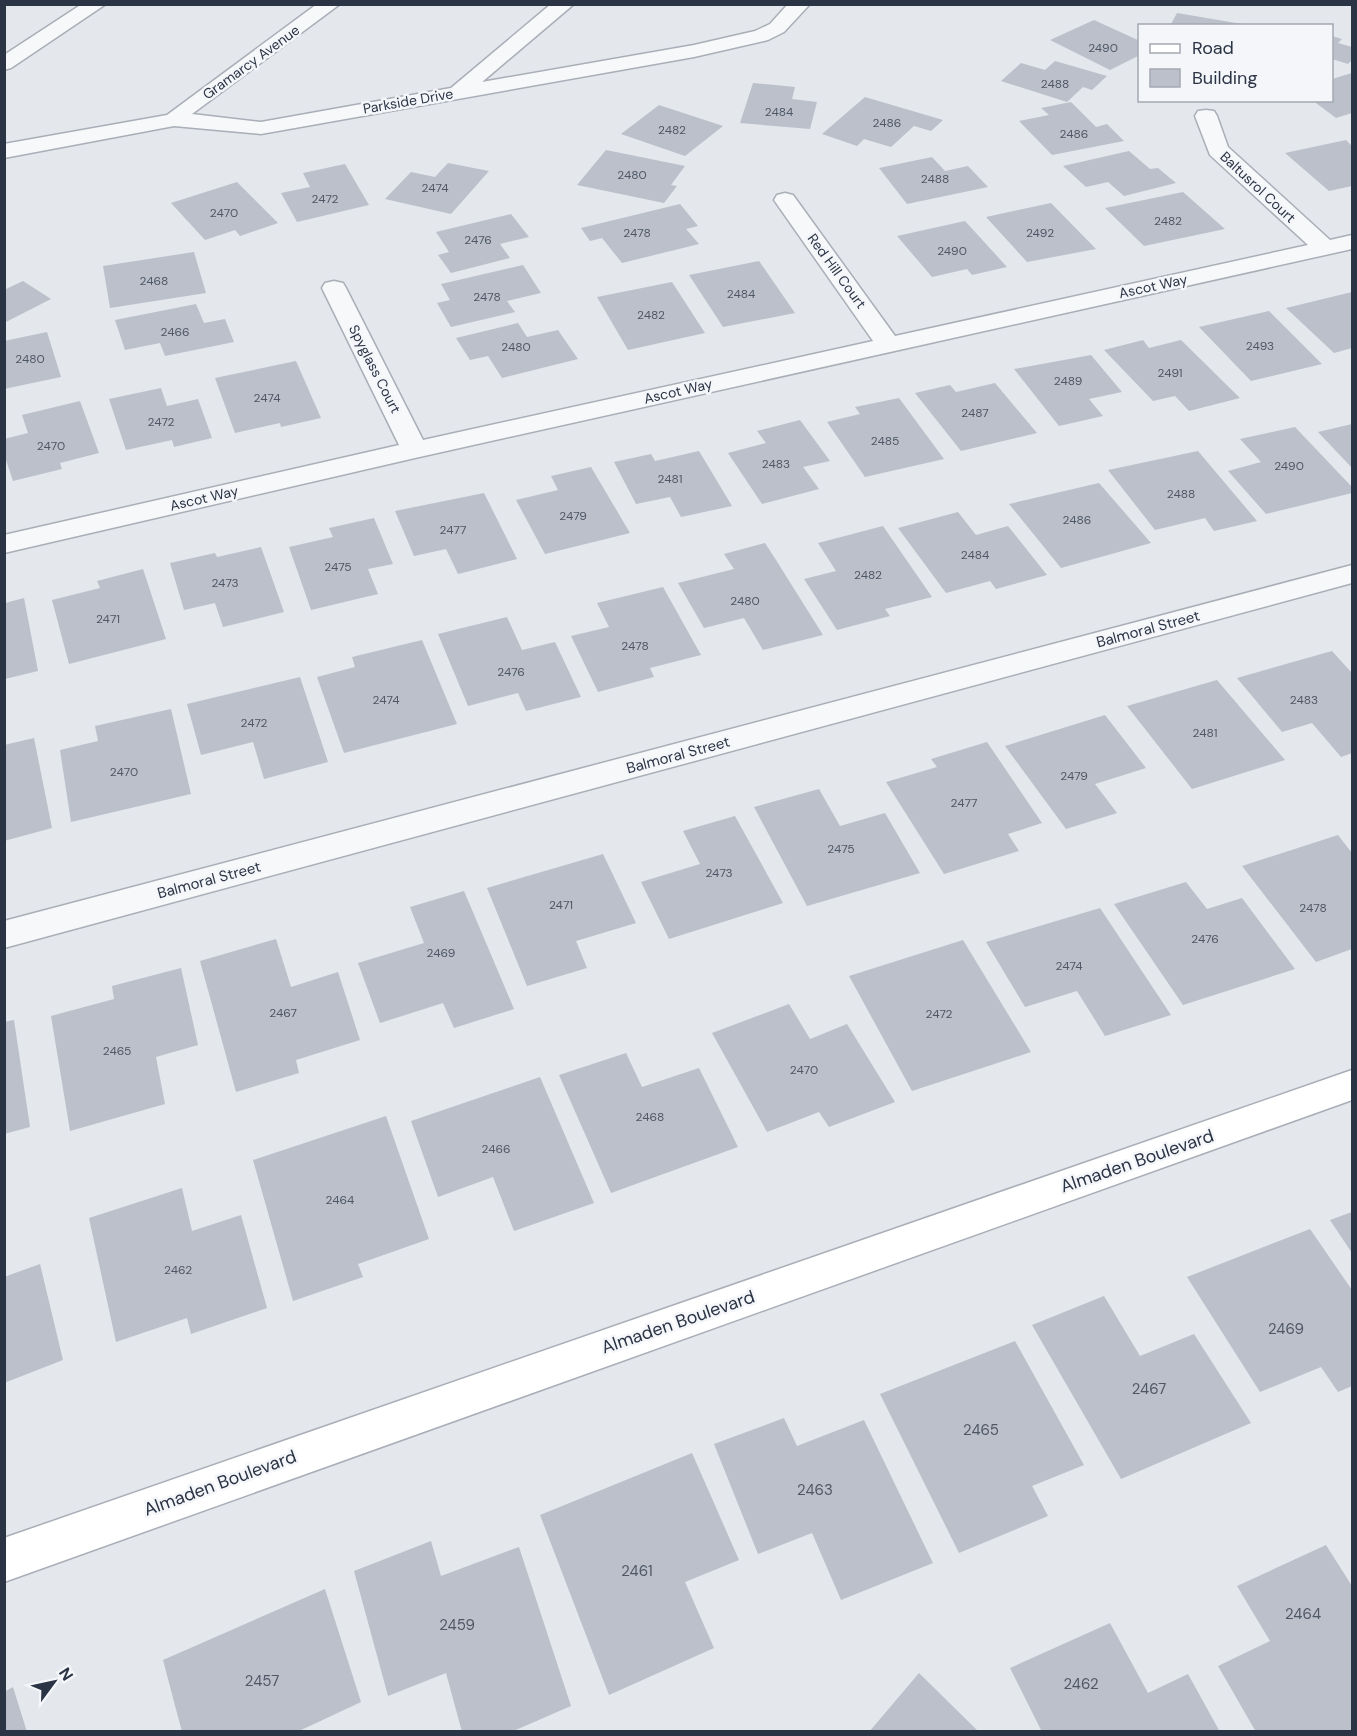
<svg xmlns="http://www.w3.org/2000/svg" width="1357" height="1736" font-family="'DM Sans',sans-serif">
<rect width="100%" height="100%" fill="#e4e7ec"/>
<path fill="#bbc0ca" d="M1177,13L1242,24V26H1170Z
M1094,20L1140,41V55L1110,70L1050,40Z
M1332,36L1342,39L1338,43L1352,47V60L1348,64L1332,59Z
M1055,61L1107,76L1092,90L1083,87L1067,102L1001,81L1021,63L1045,70Z
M1352,73V113L1336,118L1312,100H1332V79Z
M753,83L795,87L792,99L817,102L810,129L740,123Z
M865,97L943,120L931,131L914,126L891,147L864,139L857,146L822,134Z
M1071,102L1096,127L1107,124L1124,141L1052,155L1019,121L1049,115L1041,108Z
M659,105L723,126L685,156L621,134Z
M1346,140L1352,146V186L1329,191L1285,153Z
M606,150L685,166L671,185L677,186L664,203L577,185Z
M1129,151L1150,169L1158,168L1176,183L1124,196L1108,182L1086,187L1063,166Z
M932,157L945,171L968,166L988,187L907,204L879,168Z
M448,163L489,171L451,214L385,199L411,172L435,177Z
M345,164L369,205L297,222L281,193L310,187L303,173Z
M237,182L278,223L240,236L235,230L205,240L171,203Z
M1183,192L1225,229L1144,246L1105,208Z
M1051,203L1096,249L1027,262L986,217Z
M680,204L698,226L686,229L699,244L622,263L602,238L590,241L581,228Z
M511,214L529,237L500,244L510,258L451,273L438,255L449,252L436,232Z
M965,221L1007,267L972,275L967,269L932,277L897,236Z
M194,252L206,293L110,308L103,266Z
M759,261L795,313L723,327L689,275Z
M523,265L541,293L507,301L515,312L451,327L437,303L450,300L441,284Z
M23,281L51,299L4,323V290Z
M672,282L705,333L628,350L597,297Z
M1352,292V348L1334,353L1286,308Z
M196,304L204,323L225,319L234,342L165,356L160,343L125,350L115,320Z
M1269,311L1322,364L1251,381L1199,327Z
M518,323L527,337L558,330L578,359L502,378L488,356L470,360L456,338Z
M47,332L61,377L4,389V341Z
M1143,340L1149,348L1181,340L1240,398L1189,411L1175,396L1153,401L1104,350Z
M1091,355L1122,392L1089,399L1103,416L1059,426L1014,369Z
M296,361L321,418L281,427L280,423L235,433L215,378Z
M995,383L1037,433L961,451L915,393L950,385L956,392Z
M161,388L167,406L198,399L212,438L174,447L172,440L126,450L109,399Z
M899,398L944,459L865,477L827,422L860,414L855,407Z
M80,401L99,453L60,463L62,469L13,481L4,454V439L28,433L22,415Z
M800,420L830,461L803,467L819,489L762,504L728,453L766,443L757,431Z
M1352,424V468L1318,432Z
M1295,427L1352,487V493L1266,514L1228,471L1261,462L1240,439Z
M699,451L732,506L681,517L670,497L636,504L614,462L651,454L655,461Z
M1198,451L1257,521L1214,531L1205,518L1155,530L1108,470Z
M591,467L630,533L545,554L516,500L558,490L551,476Z
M1099,483L1151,543L1061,568L1009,504Z
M484,493L517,559L458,574L446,549L414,556L395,511Z
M958,512L976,535L1008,526L1047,575L996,589L990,581L946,593L898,528Z
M374,518L393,564L368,569L378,594L311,610L289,547L333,537L329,528Z
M883,526L932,597L885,609L890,616L837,630L804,579L836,571L818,543Z
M765,543L776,560L823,635L763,650L744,618L704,628L678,583L734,569L724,554Z
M261,547L284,612L223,627L215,603L184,610L170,563L215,553L217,557Z
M143,569L166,639L69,664L52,600L100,588L97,581Z
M663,587L701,655L650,668L654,677L598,692L571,636L609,627L597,603Z
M24,598L38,671L5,679V603Z
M507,617L522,650L555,642L581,697L526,711L518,693L468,706L438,634Z
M422,640L457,724L344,753L317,677L355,667L352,657Z
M1332,651L1352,673V753L1341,757L1312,723L1282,732L1237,678Z
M300,677L328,762L264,779L253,742L201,755L187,704Z
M1217,680L1285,760L1192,789L1127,706Z
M171,709L191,794L71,822L60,750L98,741L95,726Z
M1105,715L1146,768L1095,784L1117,813L1066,829L1005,746Z
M34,738L52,828L4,841V745Z
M987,742L1042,823L1008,834L1019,851L944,874L886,782L937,767L931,759Z
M819,789L840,826L885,813L920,873L807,906L754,807Z
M735,816L783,903L669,939L641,882L700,864L683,831Z
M1338,835L1352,853V949L1316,962L1242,866Z
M603,854L636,923L576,941L587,968L527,986L487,888Z
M1186,882L1207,909L1242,898L1295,969L1183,1005L1114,904Z
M464,891L514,1009L454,1028L443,1003L380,1023L358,963L424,943L410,907Z
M1100,908L1171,1015L1105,1036L1077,991L1025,1007L986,942Z
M276,939L291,987L338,972L360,1040L296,1060L299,1073L236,1092L200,961Z
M963,940L1031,1052L912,1091L849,976Z
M181,968L198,1045L156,1057L165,1104L70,1131L51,1016L114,999L112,986Z
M789,1004L810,1039L847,1024L895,1102L829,1127L819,1112L767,1132L712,1033Z
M14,1020L30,1127L4,1134V1022Z
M626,1053L642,1087L699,1068L738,1147L611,1193L559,1075Z
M540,1077L594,1203L514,1231L493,1177L438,1197L411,1121Z
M386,1116L429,1239L358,1264L363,1277L293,1301L253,1160Z
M182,1188L192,1231L241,1215L267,1308L191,1334L187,1318L116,1342L89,1218Z
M1352,1212V1253L1330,1220Z
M1310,1229L1352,1290V1386L1338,1392L1321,1367L1260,1392L1187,1277Z
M40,1264L63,1360L4,1383V1277Z
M1104,1296L1140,1356L1194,1334L1251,1423L1121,1479L1032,1325Z
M1015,1341L1084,1465L1032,1486L1048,1516L959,1553L880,1394Z
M784,1418L797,1446L864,1420L933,1563L841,1600L812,1533L758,1554L714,1444Z
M692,1453L739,1560L685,1582L714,1648L609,1695L540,1515Z
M431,1541L441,1576L519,1547L571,1706L511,1732H462L446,1673L388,1696L354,1571Z
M1326,1545L1352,1586V1732H1256L1218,1666L1270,1641L1237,1586Z
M325,1589L361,1702L297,1732H182L163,1660Z
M1110,1623L1148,1693L1188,1674L1220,1732H1042L1010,1668Z
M919,1673L979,1732H869Z
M13,1687L27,1732H4V1692Z"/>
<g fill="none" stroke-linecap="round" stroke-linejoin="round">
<g stroke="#a9aeb7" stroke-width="3">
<path id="street" d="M82,4H106L11,68L4,70V55Z
M317,4H340L192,114L261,122L451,88L551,4H574L482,82L694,45L755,31L770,24L788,4H810L784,32L768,40L694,57L261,134L174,126L4,158V144L167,115Z
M1206,110L1214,111L1217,116L1228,147L1330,240L1352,235V249L415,458L4,553V535L399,445L322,288L325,283L334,281L343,283L346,288L423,440L873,341L774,200L777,195L785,193L793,195L895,336L1308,245L1210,155L1195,116L1198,111Z
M1352,565V583L4,948V921Z"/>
</g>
<g stroke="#a9aeb7" stroke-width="3">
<path id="secondary" d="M1352,1070V1100L4,1582V1538Z"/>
</g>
<use href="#street" fill="#f7f8fa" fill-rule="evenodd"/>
<use href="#secondary" fill="#fff" fill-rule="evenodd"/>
</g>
<g text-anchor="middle" stroke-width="5" stroke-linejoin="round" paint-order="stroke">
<g font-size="12" fill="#4f5766">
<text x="1103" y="52">2490</text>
<text x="1055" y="88">2488</text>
<text x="779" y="116">2484</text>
<text x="887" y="127">2486</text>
<text x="672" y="134">2482</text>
<text x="1074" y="138">2486</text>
<text x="632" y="179">2480</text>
<text x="935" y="183">2488</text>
<text x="435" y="192">2474</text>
<text x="325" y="203">2472</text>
<text x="224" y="217">2470</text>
<text x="1168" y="225">2482</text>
<text x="637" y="237">2478</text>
<text x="1040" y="237">2492</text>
<text x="478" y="244">2476</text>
<text x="952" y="255">2490</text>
<text x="154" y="285">2468</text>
<text x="741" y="298">2484</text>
<text x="487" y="301">2478</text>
<text x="651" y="319">2482</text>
<text x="175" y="336">2466</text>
<text x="1260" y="350">2493</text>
<text x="516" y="351">2480</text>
<text x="30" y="363">2480</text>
<text x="1170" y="377">2491</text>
<text x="1068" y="385">2489</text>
<text x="267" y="402">2474</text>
<text x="975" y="417">2487</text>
<text x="161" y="426">2472</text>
<text x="885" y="445">2485</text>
<text x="51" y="450">2470</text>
<text x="776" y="468">2483</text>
<text x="1289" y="470">2490</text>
<text x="670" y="483">2481</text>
<text x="1181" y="498">2488</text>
<text x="573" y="520">2479</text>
<text x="1077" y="524">2486</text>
<text x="453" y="534">2477</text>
<text x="975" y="559">2484</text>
<text x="338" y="571">2475</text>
<text x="868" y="579">2482</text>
<text x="225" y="587">2473</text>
<text x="745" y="605">2480</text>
<text x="108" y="623">2471</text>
<text x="635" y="650">2478</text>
<text x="511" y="676">2476</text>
<text x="386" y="704">2474</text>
<text x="1304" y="704">2483</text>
<text x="254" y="727">2472</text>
<text x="1205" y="737">2481</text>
<text x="124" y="776">2470</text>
<text x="1074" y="780">2479</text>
<text x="964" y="807">2477</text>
<text x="841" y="853">2475</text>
<text x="719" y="877">2473</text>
<text x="561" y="909">2471</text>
<text x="1313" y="912">2478</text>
<text x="1205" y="943">2476</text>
<text x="441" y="957">2469</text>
<text x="1069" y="970">2474</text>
<text x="283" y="1017">2467</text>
<text x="939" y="1018">2472</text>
<text x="117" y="1055">2465</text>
<text x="804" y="1074">2470</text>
<text x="650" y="1121">2468</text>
<text x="496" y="1153">2466</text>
<text x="340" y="1204">2464</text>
<text x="178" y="1274">2462</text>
</g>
<g font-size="14" fill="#2b3445" stroke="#f4f6f9">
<text transform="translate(251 62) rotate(-36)" y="5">Gramarcy Avenue</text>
<text transform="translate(408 101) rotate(-10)" y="5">Parkside Drive</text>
<text transform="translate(1258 187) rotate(43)" y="5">Baltusrol Court</text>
<text transform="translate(837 271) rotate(54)" y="5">Red Hill Court</text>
<text transform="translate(1153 286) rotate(-12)" y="5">Ascot Way</text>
<text transform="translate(375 369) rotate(63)" y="5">Spyglass Court</text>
<text transform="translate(678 391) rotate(-13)" y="5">Ascot Way</text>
<text transform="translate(204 498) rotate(-13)" y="5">Ascot Way</text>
</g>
<g font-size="15" fill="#2b3445" stroke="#f4f6f9">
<text transform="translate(1148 629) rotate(-15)" y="5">Balmoral Street</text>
<text transform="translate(678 755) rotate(-15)" y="5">Balmoral Street</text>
<text transform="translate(209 880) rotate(-15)" y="5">Balmoral Street</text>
</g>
<g font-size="15" fill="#4f5766">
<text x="1286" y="1334">2469</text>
<text x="1149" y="1394">2467</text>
<text x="981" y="1435">2465</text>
<text x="815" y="1495">2463</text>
<text x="637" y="1576">2461</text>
<text x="1303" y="1619">2464</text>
<text x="457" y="1630">2459</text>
<text x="262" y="1686">2457</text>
<text x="1081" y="1689">2462</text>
</g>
<g font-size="18" fill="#2b3445" stroke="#f4f6f9">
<text transform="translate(1137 1161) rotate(-19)" y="6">Almaden Boulevard</text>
<text transform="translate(678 1322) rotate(-19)" y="6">Almaden Boulevard</text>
<text transform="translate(220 1483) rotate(-20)" y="6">Almaden Boulevard</text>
</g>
</g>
<rect width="1357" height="1736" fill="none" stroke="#2b3445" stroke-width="12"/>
<rect x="1138" y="24" width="195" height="78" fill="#f4f6f9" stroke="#a4a8b1" stroke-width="1.5"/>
<rect x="1150" y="44" width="30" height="9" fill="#ffffff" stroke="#a4a8b1" stroke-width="1.5"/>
<text x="1192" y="54" font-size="18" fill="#2b3445">Road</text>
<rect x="1150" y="69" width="30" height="18" fill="#bbc0ca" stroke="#a4a8b1" stroke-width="1.5"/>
<text x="1192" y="84" font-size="18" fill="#2b3445">Building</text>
<g transform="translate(54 1682) rotate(57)" stroke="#f4f6f9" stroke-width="4.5" paint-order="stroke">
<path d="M0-4.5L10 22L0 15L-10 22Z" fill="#2b3445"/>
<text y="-9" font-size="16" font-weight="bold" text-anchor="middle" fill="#2b3445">N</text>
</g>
</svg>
